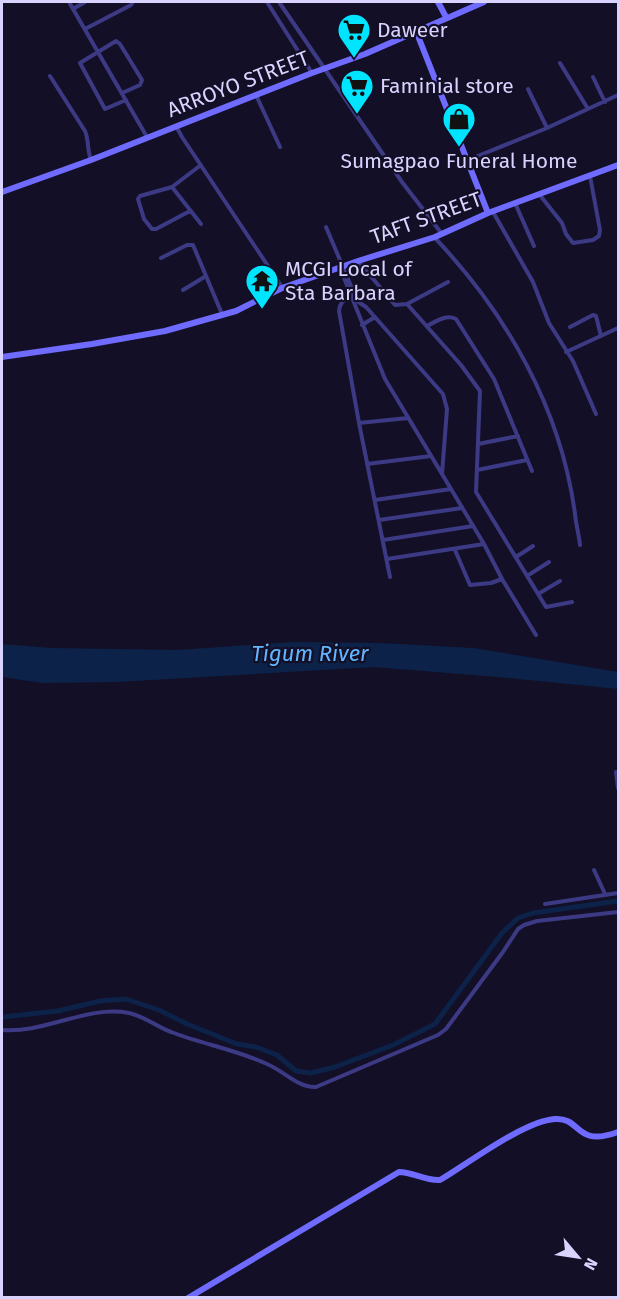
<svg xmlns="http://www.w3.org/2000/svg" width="620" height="1299" font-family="'Fira Sans',sans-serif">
<rect width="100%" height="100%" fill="#130f26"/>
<path fill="#0c2248" d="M294,642L382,643L473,648L618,672V689L497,677L374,667L118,682L42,683L2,677V644L52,648L178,650Z"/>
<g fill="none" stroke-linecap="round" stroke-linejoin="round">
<path stroke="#0c2248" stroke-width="5" d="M2,1017L58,1011L100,1001L126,999L159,1010L187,1024L237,1044L256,1047L277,1055L296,1071L311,1073L335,1067L393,1045L435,1024L502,933L518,918L533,913L618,901"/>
<path stroke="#3d3a85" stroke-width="4" d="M69,2L147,137
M267,2L312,73
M279,2L402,182L442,234
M73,9L85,2
M85,29L131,5L133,2
M560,63L588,109
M50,76L85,131C89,140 87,150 91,160
M593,77L605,102
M528,89L547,128
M122,93L140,85L142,80L120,44L116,41L80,63L105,109L126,100
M256,95L280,147
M176,126L182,137L282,287
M468,160L547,128L618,95
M172,187L201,224
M539,194L562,223L566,234L573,243L593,240L599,236L600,230L590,176
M515,203L534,246
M190,211L156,229H152L144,219L138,199L140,196L172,187L201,165
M493,212L533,282L549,323L573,361L596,414
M326,227L351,286V297
M435,238C507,314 561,409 575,514C576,525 579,535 580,545
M161,258L187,245H193L222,314
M358,261L395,305L407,304L461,365L480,391L476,492L546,607L572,602
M340,268L385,379L484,544L502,579L491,583L470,585L455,550
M183,290L206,276
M407,304L448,282
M362,325L375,317
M427,326C437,321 446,314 456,319L494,379L532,471
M570,327L593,315L596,316L601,336
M566,352L618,328
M359,423L408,418
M478,444L518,436
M367,464L431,456
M477,470L527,460
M375,500L451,489
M379,520L462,508
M383,540L473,526
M516,557L533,546
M387,559L484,544
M527,576L549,562
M390,577L359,423L339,311C340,302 344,300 351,297L366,307L443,394L447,409L442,474
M502,579L536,635
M538,594L560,581
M616,772L618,788
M594,870L605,894
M545,904L618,893
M2,1030C44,1034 86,1005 129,1013C144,1016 157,1027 171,1032C202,1044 237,1050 267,1064C284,1071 298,1088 316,1087L438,1035L446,1029L503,952L518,929L524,925L537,921L618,912"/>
<path stroke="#6f6bff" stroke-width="6" d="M438,2L446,17
M416,31L488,213
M2,192L91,160L312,73L365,54L484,2
M2,357L92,344L165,331L236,311L282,288L358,261L435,237L488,213L618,165
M188,1298L399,1172C413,1172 425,1181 440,1180C469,1163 524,1121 555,1119C582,1117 574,1148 618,1132"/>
</g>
<defs>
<g id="supermarket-pin" transform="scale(1.725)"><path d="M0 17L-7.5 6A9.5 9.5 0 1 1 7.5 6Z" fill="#00e5ff" stroke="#130f26"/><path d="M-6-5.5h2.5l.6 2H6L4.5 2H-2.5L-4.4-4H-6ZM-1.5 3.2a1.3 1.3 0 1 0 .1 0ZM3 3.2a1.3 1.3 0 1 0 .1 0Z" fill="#111"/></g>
<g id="shop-pin" transform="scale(1.725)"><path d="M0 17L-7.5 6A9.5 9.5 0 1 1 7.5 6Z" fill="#00e5ff" stroke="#130f26"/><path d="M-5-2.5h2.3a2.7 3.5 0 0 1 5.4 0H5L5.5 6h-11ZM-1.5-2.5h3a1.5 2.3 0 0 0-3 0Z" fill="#111"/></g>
<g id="temple-pin" transform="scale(1.725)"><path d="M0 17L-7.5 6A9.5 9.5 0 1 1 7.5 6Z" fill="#00e5ff" stroke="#130f26"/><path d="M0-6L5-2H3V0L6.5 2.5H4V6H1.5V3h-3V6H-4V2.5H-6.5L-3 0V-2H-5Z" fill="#111"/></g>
</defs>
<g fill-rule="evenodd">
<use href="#supermarket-pin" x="354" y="30"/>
<use href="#supermarket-pin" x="357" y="86"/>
<use href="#shop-pin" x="459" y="119"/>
<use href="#temple-pin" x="262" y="281"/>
</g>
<g text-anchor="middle" stroke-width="4.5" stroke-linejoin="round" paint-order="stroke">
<g font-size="21" fill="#d9d4ff" stroke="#130f26" text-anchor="start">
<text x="377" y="37">Daweer</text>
<text x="380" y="93">Faminial store</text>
<text x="459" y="168" text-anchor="middle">Sumagpao Funeral Home</text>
<text x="285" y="276">MCGI Local of<tspan x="285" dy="24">Sta Barbara</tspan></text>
</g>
<g font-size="21" fill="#d9d4ff" stroke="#130f26">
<text transform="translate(238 84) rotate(-21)" y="7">ARROYO STREET</text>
<text transform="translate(426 218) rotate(-20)" y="7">TAFT STREET</text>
</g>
<g font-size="22" font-style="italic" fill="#62b6ff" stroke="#130f26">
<text x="310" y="661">Tigum River</text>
</g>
</g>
<rect width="620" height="1299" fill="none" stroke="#d9d4ff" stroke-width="6"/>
<g transform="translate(578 1257) rotate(119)" stroke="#130f26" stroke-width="4.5" paint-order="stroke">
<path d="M0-4.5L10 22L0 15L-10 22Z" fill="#d9d4ff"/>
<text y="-9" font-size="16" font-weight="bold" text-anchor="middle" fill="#d9d4ff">N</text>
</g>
</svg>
